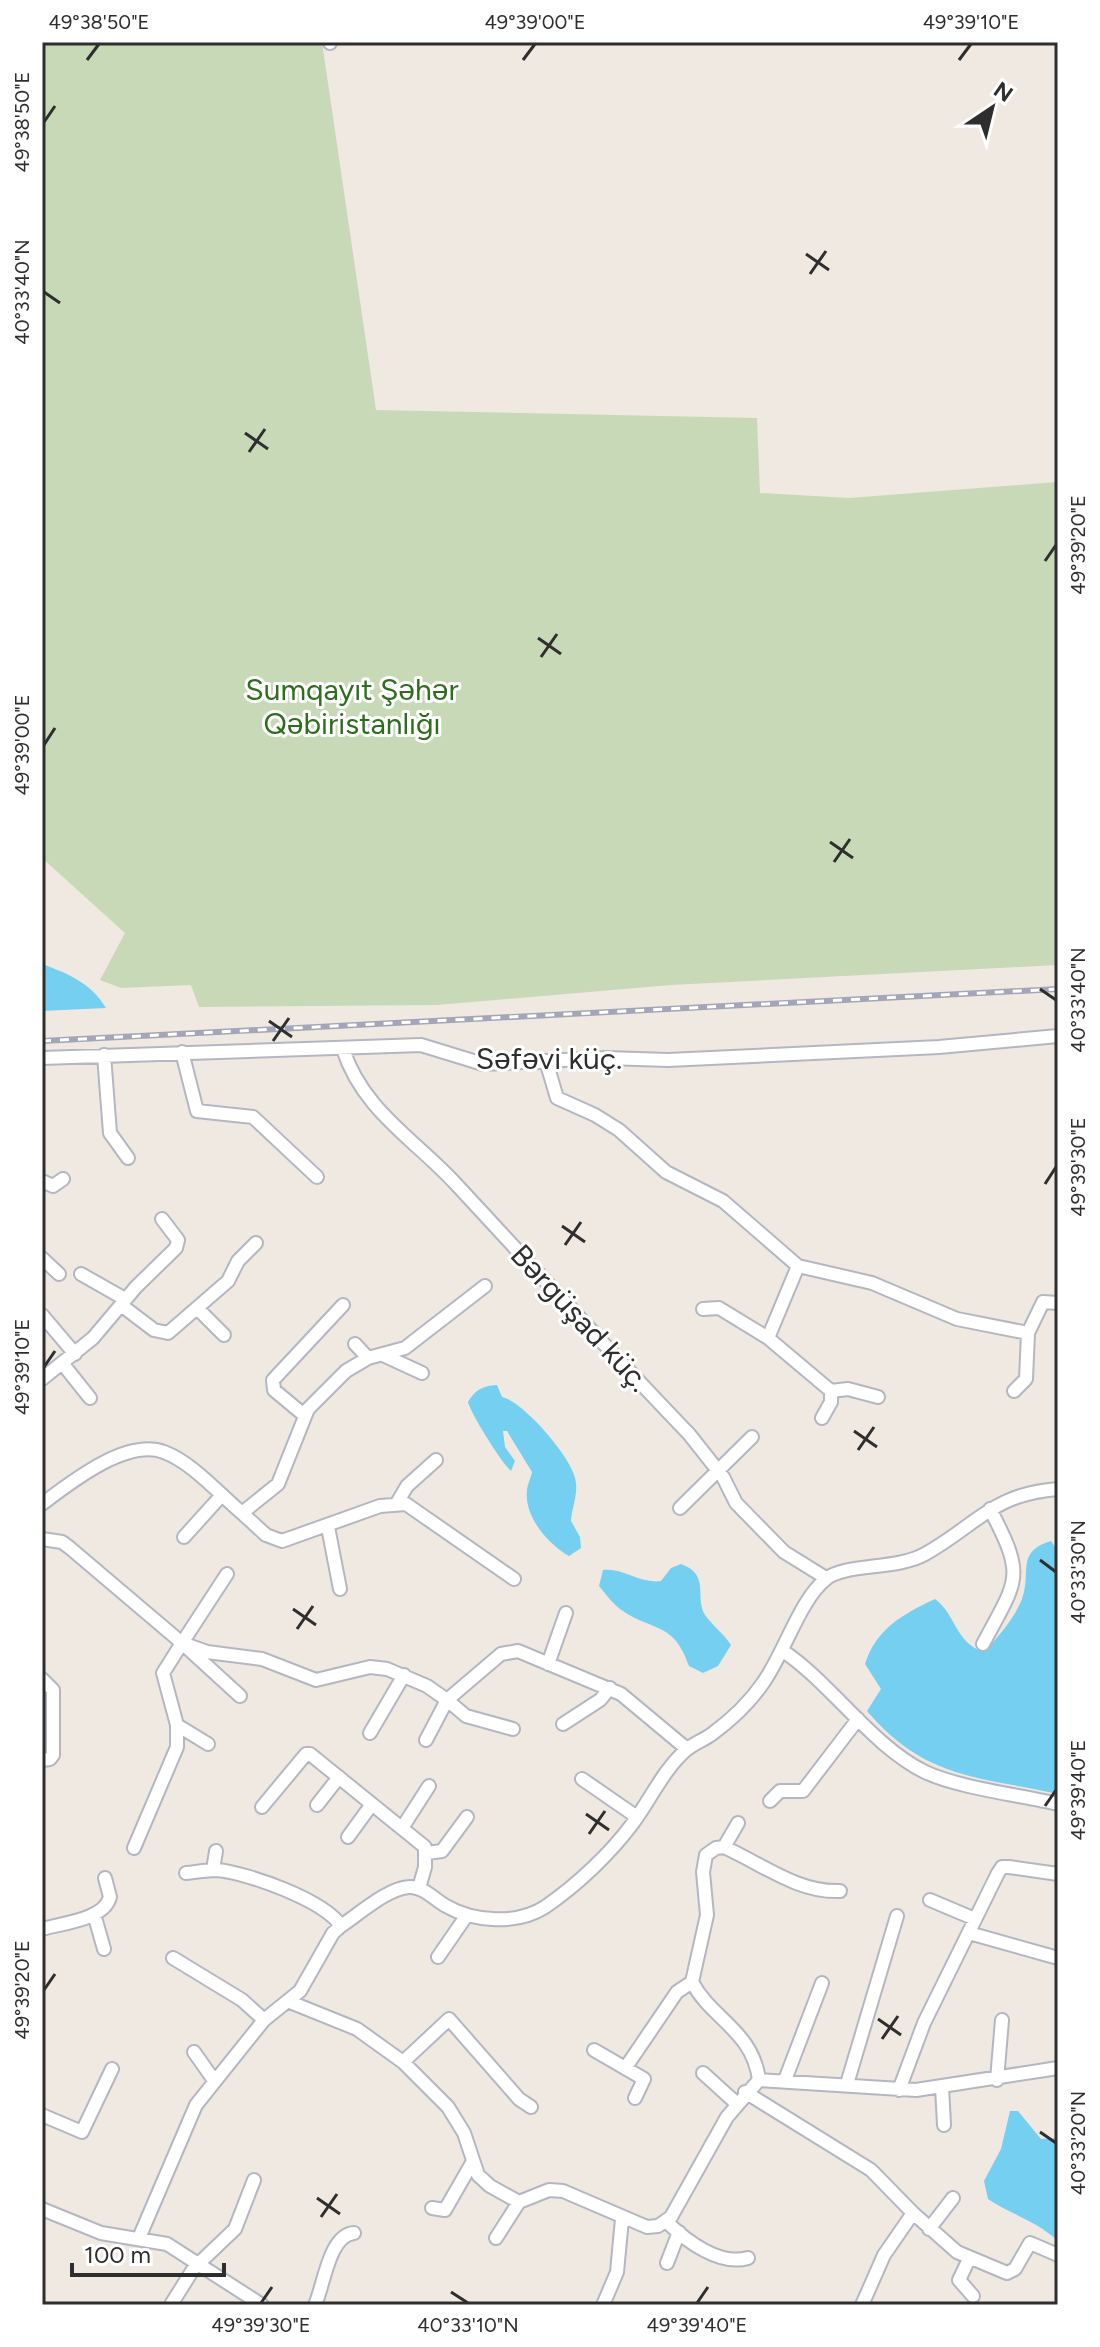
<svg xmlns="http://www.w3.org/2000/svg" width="1100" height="2347" font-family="Figtree,sans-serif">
<rect width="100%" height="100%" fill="#efe9e1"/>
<path fill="#c8d9b8" d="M42,42H322L376,410L757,418L760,493L849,498L1058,482V965L671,985L437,1005L199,1007L191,985L121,988L100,980L125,933L42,858Z"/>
<path fill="#75cff0" d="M42,964C69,974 91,983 106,1008L42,1011Z
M497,1385L502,1397C523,1401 571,1457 575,1478C579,1493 572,1506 571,1521L580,1537L581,1548L569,1556C549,1545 524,1517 527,1491C527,1485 531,1478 532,1472L507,1431H503L505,1447L515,1461L511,1471C501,1462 471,1414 468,1402C476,1389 483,1386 497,1385Z
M1051,1541L1058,1551V1794C976,1776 925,1779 867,1711L881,1689L865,1664C876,1629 903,1614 935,1599C956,1614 955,1643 984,1652C998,1637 1014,1619 1022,1599C1032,1573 1015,1552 1051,1541Z
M681,1564C711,1575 694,1597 705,1615C712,1625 724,1634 731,1645L718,1666L703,1673L689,1666C674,1621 652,1632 620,1609C612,1603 605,1593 599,1586L603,1570C625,1568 639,1584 661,1581L671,1568Z
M1010,2111H1018L1041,2139L1058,2138V2241C1036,2221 1012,2215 988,2199L984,2181L1001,2149Z"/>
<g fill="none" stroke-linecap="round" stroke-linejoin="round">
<g stroke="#b4b7c1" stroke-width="16">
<path id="minor" d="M330,42V43
M343,1049C362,1109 414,1139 455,1183C533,1267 610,1352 689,1434L723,1477L736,1503L784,1552L826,1578
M182,1052L197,1111L253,1117L317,1177
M104,1055L110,1133L128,1158
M42,1058L421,1045L483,1064L606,1058L668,1060L939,1047L1058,1036
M546,1061L557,1098L595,1115L619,1130L666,1172L723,1201L798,1266
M42,1181L53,1186L63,1179
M42,1258L59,1274
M81,1274L125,1299
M121,1305L154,1330L168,1333L228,1281L238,1261L256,1243
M703,1309L719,1308L768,1338
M199,1310L224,1335
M42,1315L75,1354
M355,1344L368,1358
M383,1355L422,1373
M62,1363L90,1398
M42,1379L93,1338L136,1287L176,1248L178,1240L162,1219
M831,1391L848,1389L878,1397
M1014,1391L1026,1379L1028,1333
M304,1415L274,1390L273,1380L343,1305
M822,1418L831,1402V1391L768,1338L798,1266L872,1283L957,1319L1028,1333L1043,1302L1058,1303
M397,1503L407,1486L436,1460
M42,1504C70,1483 126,1438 164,1452C193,1463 219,1494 242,1513L278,1484L308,1409L346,1371L368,1358L405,1348L485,1286
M680,1508L752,1437
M242,1513L266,1535L282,1541L380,1506L406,1504L514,1579
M328,1527L340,1589
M184,1537L221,1496
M42,1539L62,1542L70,1548L182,1643L207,1652L262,1659L316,1680L370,1667L387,1669L427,1686L447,1700L501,1654L518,1651L621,1694L687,1749
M182,1643L227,1574
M983,1644C1018,1578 1026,1578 990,1509
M783,1651C832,1684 872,1746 925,1772C959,1788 1020,1795 1058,1804
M548,1664L566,1613
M42,1679L53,1690V1755L50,1759L42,1760
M563,1724L600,1700L610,1688
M177,1725L208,1744
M370,1733L404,1675
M426,1740L447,1700L466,1716L513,1729
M582,1779L637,1817
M770,1801L780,1791H803L858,1719
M317,1805L339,1777
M262,1807L306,1754H310L425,1847V1867L419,1888
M402,1828L429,1786
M348,1837L372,1804
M724,1847L738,1823
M134,1848L177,1747V1725L163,1673L182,1643L240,1696
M427,1853L442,1851L467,1817
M213,1870L216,1851
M186,1873C196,1872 207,1870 217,1870C248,1873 324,1900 341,1926
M930,1900L975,1919
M94,1914L104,1949
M42,1929C62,1923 104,1920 110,1897L105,1878
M969,1933L1058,1958
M438,1957L467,1915
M173,1958L242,2000L264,2020
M290,2002L357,2029L403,2062L448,2107L464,2133L478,2175L490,2186L519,2202L549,2190L563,2191L647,2227L658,2226L671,2217L727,2117L759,2080L916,2090L1058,2068
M594,2050L644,2079L635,2098
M194,2052L213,2079
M403,2062L449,2019L519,2099L531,2107
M626,2067L677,1992L692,1982
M703,2073L736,2103
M759,2080C753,2031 711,2019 692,1982L707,1915L703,1872L706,1855L716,1848L724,1847C762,1864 798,1893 840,1891
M785,2080L822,1983
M997,2080L1002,2020
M847,2084L897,1916
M942,2087L944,2125
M899,2090L924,2023L998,1873L1002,1867H1009L1058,1874
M745,2092L871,2170L913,2213L884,2255L862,2305
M42,2115L82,2132L112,2069
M432,2208L445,2210L472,2163
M42,2209L101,2233L167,2244L262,2305
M913,2213L957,2252L1007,2273L1015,2269L1030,2243L1058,2255
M667,2222C687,2242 720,2266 748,2258
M929,2229L953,2198
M139,2238L196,2105L264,2020L300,1991L333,1933L341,1926C359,1914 388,1888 409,1887C423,1886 435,1900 446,1906C474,1922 517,1925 545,1907C577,1885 610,1854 633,1823C650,1800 664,1769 686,1750C694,1743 704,1740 712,1734C731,1720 750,1702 763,1683C784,1654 800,1599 826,1579C845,1563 897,1570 925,1554C977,1525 992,1494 1058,1489
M496,2238L519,2202
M969,2259L959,2280L973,2296
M667,2263L679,2232
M172,2303L194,2268L235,2229L254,2180
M315,2305C324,2285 329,2235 354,2233
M603,2305L617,2272L622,2219"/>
</g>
<use href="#minor" stroke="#fff" stroke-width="12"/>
<g stroke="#a3a6b8" stroke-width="6">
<path id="rail" d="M42,1041L1058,989"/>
</g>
<use href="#rail" stroke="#fff" stroke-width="3" stroke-dasharray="9" stroke-linecap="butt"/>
</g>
<path fill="none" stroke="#2e2e2e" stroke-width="3" d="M87,60L99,44M523,60L535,44M959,60L971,44M44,122L55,106M806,254L829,270M810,274L826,251M44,292L60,303M245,433L268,449M249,452L265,429M1045,561L1056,545M538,638L561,654M541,657L557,634M44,745L55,728M830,842L853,858M834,862L850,839M1040,989L1056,1000M269,1021L292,1037M273,1041L289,1018M1045,1184L1056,1167M562,1226L585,1242M565,1245L581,1222M44,1367L55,1351M854,1431L877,1447M858,1450L874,1427M1040,1560L1056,1572M293,1609L316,1625M297,1629L313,1606M1045,1806L1056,1790M586,1814L609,1830M589,1834L605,1811M44,1990L55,1974M878,2019L901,2035M882,2039L898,2016M1040,2132L1056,2143M317,2198L340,2214M321,2217L337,2194M451,2292L468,2303M261,2303L272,2287M697,2303L708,2287"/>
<g text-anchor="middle" stroke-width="6" stroke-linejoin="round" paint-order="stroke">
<g font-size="30" fill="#2c6e1b" stroke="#fff">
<text x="352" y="700">Sumqayıt Şəhər<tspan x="352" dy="34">Qəbiristanlığı</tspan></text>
</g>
<g font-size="30" fill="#2e2e2e" stroke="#fff">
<text x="549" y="1069">Səfəvi küç.</text>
<text transform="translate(580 1318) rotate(47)" y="10">Bərgüşad küç.</text>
</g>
</g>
<rect width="1100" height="2347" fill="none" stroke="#ffffff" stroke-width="88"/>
<g transform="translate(992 108) rotate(35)" stroke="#ffffff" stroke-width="6" paint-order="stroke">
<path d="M0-6L14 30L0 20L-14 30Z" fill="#2e2e2e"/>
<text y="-12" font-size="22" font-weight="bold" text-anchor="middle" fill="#2e2e2e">N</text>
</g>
<path d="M72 2263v12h152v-12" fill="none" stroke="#2e2e2e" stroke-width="4"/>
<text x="84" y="2263" font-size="24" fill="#2e2e2e" stroke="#ffffff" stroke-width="6" paint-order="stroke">100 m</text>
<rect x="44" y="44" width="1012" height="2259" fill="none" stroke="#2e2e2e" stroke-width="3"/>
<g font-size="20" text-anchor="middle" fill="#2e2e2e">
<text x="99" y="29">49°38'50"E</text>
<text x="535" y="29">49°39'00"E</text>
<text x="971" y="29">49°39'10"E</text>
<text transform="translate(22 122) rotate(-90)" y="7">49°38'50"E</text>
<text transform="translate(22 292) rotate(-90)" y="7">40°33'40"N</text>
<text transform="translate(1078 545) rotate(-90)" y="7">49°39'20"E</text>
<text transform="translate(22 745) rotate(-90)" y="7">49°39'00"E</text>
<text transform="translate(1078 1000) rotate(-90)" y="7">40°33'40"N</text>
<text transform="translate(1078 1167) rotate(-90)" y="7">49°39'30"E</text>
<text transform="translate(22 1367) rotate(-90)" y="7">49°39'10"E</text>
<text transform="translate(1078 1572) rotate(-90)" y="7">40°33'30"N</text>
<text transform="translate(1078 1790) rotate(-90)" y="7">49°39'40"E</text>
<text transform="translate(22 1990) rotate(-90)" y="7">49°39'20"E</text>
<text transform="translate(1078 2143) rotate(-90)" y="7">40°33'20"N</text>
<text x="261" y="2332">49°39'30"E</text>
<text x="468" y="2332">40°33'10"N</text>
<text x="697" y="2332">49°39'40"E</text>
</g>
</svg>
